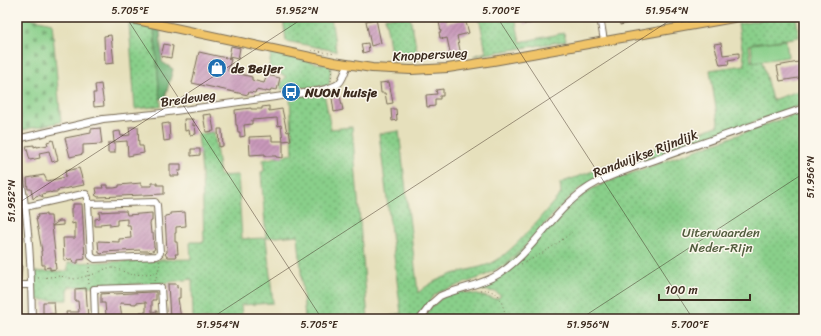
<svg xmlns="http://www.w3.org/2000/svg" width="821" height="336" font-family="Sriracha,sans-serif">
<defs>
<pattern id="grass-dots" width="8" height="8" patternUnits="userSpaceOnUse"><rect width="8" height="8" fill="#89cf8a"/><path d="M2 2h.1M6 6h.1" fill="none" stroke="#71a870" stroke-width="1.8" stroke-linecap="round"/></pattern>
<pattern id="forest-crowns" width="20" height="18" patternUnits="userSpaceOnUse"><rect width="20" height="18" fill="#6eb276"/><path d="M2 6a3 3 0 1 1 6 0M12 15a3 3 0 1 1 6 0" fill="none" stroke="#5c9160"/></pattern>
<pattern id="cemetery-stones" width="16" height="16" patternUnits="userSpaceOnUse"><rect width="16" height="16" fill="#89cf8a"/><path d="M2 7V4a2 2 0 0 1 4 0v3zM10 15v-3a2 2 0 0 1 4 0v3z" fill="#71a870"/></pattern>
<pattern id="building-hatch" width="6" height="6" patternUnits="userSpaceOnUse"><rect width="6" height="6" fill="#c797b9"/><path d="M-1 1l2-2M0 6l6-6M5 7l2-2" fill="none" stroke="#a37b96"/></pattern>
</defs>
<rect width="100%" height="100%" fill="#fbf7ec"/>
<filter id="ink" filterUnits="userSpaceOnUse"><feTurbulence type="fractalNoise" baseFrequency=".025" numOctaves="2"/><feDisplacementMap in="SourceGraphic" scale="8" xChannelSelector="R" yChannelSelector="G"/><feConvolveMatrix kernelMatrix="1 2 1 2 8 2 1 2 1" color-interpolation-filters="sRGB"/></filter>
<filter id="wash" filterUnits="userSpaceOnUse"><feTurbulence type="fractalNoise" baseFrequency=".012" numOctaves="4" result="noise"/><feDisplacementMap in="SourceGraphic" scale="16" xChannelSelector="R" yChannelSelector="G"/><feGaussianBlur stdDeviation="0.9" result="paint"/><feColorMatrix in="noise" values="0 0 0 0 0 0 0 0 0 0 0 0 0 0 0 0 0 1.4 0 .05"/><feComposite in="paint" operator="in"/></filter>
<g filter="url(#wash)">
<rect width="100%" height="100%" fill="#e6e0bc"/>
<path fill="url(#grass-dots)" stroke="#627c54" d="M283,17H331L336,51L286,41Z
M385,17H410L419,60L392,59Z
M479,17H515L520,42L564,33L566,41L473,56L486,52Z
M780,17H796L799,37L749,45L751,61H762L772,100L804,89V104L632,166L580,188L563,204L521,250L504,265L482,277L439,292L433,296L417,319H381L401,313L379,134L399,131L418,293C432,280 451,274 468,270C476,268 485,266 492,263C514,252 543,213 560,195L561,192L560,183L717,126L718,122L710,70L745,65L738,24Z
M129,23L154,28L161,106L135,109Z
M272,51L315,63L330,65L331,67L329,84L328,86L281,89V83L286,76L268,71Z
M324,93L331,129L352,127L368,319H305L298,235L266,238L273,303L241,305L242,316L239,319H193L192,279L163,283L68,287V300H34L33,272L68,271V263L191,259L190,242H204L202,173L198,134L214,132L220,176L238,175L242,239L266,238L261,172L264,171L263,160L293,154L290,97Z
M804,111V319H424L430,308L444,296L459,291L496,299L501,296L496,292L469,288L491,280L576,200L592,189L605,183Z"/>
<path fill="url(#forest-crowns)" stroke="#546e4a" d="M154,28L160,29L162,62L173,69L165,98L160,99Z"/>
<path fill="url(#cemetery-stones)" stroke="#627c54" d="M17,17H26L52,23L61,122L22,130L17,83Z"/>
<path fill="#89cf8a" stroke="#627c54" d="M786,40L788,57L753,62L751,44Z"/>
<g id="blocks">
<path fill="url(#building-hatch)" d="M438,17H446L447,23L465,19L469,33L457,36L461,55L451,57L447,38L443,39L442,38H440L439,32H441Z
M522,17H550V19L524,24Z
M619,17H628L629,23L620,25Z
M376,19L381,43L371,46L366,21Z
M111,35L114,63L105,64L104,36Z
M368,43L369,51L363,53L361,44Z
M721,43L723,55L739,53V58L728,60L729,64L720,65L714,44Z
M164,44L173,46L171,58L161,56Z
M231,46L240,48L238,59L229,57Z
M199,52L231,59L228,71L252,77V80L264,83L267,75L280,78L277,90L271,89L270,92L266,91V92L256,90L255,93L249,92L248,95L192,83Z
M804,61V77L780,81L777,66Z
M389,82L393,103L387,104L385,93H381L380,83Z
M101,84L104,106L94,107L93,93H96L95,85Z
M443,89V96H440V99H435V106L427,107L426,95L437,94L436,90Z
M340,96L343,110L334,112L332,98Z
M269,106V111L282,109L287,132L289,131L291,140L283,141L281,125L278,126L277,118L252,120V124L244,125L245,136L240,137V132H238L237,125H236L235,110L251,108V109H262V107Z
M391,109H396L397,120L392,121Z
M211,114L214,131L206,132L203,115Z
M184,119H193V126L195,125L196,134L190,135L189,130L185,131Z
M169,123L170,140L164,141L162,124Z
M129,127H138L139,146H143L144,153L128,156L127,141L114,142L113,132L120,131L121,136L130,135Z
M100,128L102,144L83,145V154L70,157L65,138L91,133V129Z
M218,129H222L223,146L219,147Z
M272,136V141H283V158L276,157V156H265V154L250,155L249,137Z
M53,140L58,160L52,162L49,151L39,153L40,158L30,160L26,146L34,145V147L37,146V147L48,145L47,142Z
M108,143H115V153H108Z
M191,149H200V155L191,156Z
M170,164H181V171H178L179,176H170Z
M79,168L84,185L58,190V192H52L51,193L50,192L42,194L43,197L39,195L36,196L33,199L31,189H28L27,178L44,175L47,181L66,177L65,171Z
M141,183V186H152V183H157V185H164V194L98,197L95,195L97,193L96,188H103L102,185H108V188H114L119,187V185Z
M73,204H82L85,259L78,260V263H73L72,259L64,260L63,238H75V223L72,224L71,213V208H73Z
M116,211H126L127,215L152,213V221H151L150,223L151,233H153L154,247L155,248L154,250L150,252L149,251H140V250L120,251L104,252L102,254L99,253L98,241L119,242V239L131,238L130,225H127V219L117,220V225L110,226V223L100,224V226H95V219L100,218L99,212Z
M185,212L186,226L176,227V233H175V242H177L178,254H175L176,257H167L165,254L167,252L165,216L170,215V213Z
M46,214V216H51L52,226L59,221H63V225L52,226L56,261H55L56,269L50,270V267L44,268V265H42L41,251H42L36,218L38,217L37,215Z
M17,265H22L21,280H17Z
M168,284H177V288L180,287V298H178L181,319H170Z
M86,288L88,319H79V317L67,318L66,312H79L78,301H75V289Z
M151,292H156V300H152V312L157,311V316L140,317V312H146V302L136,303V304L120,303L122,319H117V316H106L105,303H101V294L114,293V294Z
M43,302H54L55,314H43Z"/>
</g>
</g>
<g filter="url(#ink)">
<use href="#blocks" fill-opacity="0" stroke="#776a55" stroke-width="1"/>
<g fill="none" stroke-linecap="round" stroke-linejoin="round">
<g stroke="#776a55" stroke-width="8">
<path id="minor" d="M600,17L604,41
M17,139L103,119L154,114L318,91C341,85 340,86 348,64
M17,161C29,212 31,266 32,319
M25,207L83,194H86L88,198V204L91,256L95,259L157,256L160,253L157,205L155,202L88,204
M17,285H31
M95,319L94,289L158,287L161,288L163,319
M420,319L432,303L440,296C459,288 482,285 499,274C537,249 556,204 596,183C615,173 636,167 655,160C704,142 754,125 804,108"/>
</g>
<g stroke="#776a55" stroke-width="10">
<path id="major" d="M123,17L334,62L372,68L411,70L448,68L493,61L739,17"/>
</g>
<path stroke="#776a55" stroke-width="1" stroke-dasharray="1 3" stroke-linecap="butt" d="M312,50L335,54
M331,81L332,68
M17,232L22,231
M521,264C540,256 556,245 572,232
M38,278L60,276L75,279L98,273L107,268H115L132,275L157,273
M155,281L160,264L159,261
M89,284L88,276L90,262
M480,290H488L498,294L504,309L506,319"/>
<use href="#minor" stroke="#fff" stroke-width="6"/>
<use href="#major" stroke="#f0c469" stroke-width="8"/>
</g>
</g>
<path fill="none" stroke="#3b2a1e" stroke-width="1" stroke-opacity="0.45" d="M126,17L322,319M497,17L693,319M17,204L305,17M210,319L675,17M580,319L804,173"/>
<defs>
<g id="shop-disc" transform="scale(1)"><circle r="9.5" fill="#1f6fb2" stroke="#fbf7ec"/><path d="M-5-2.5h2.3a2.7 3.5 0 0 1 5.4 0H5L5.5 6h-11ZM-1.5-2.5h3a1.5 2.3 0 0 0-3 0Z" fill="#fff"/></g>
<g id="bus-disc" transform="scale(1)"><circle r="9.5" fill="#1f6fb2" stroke="#fbf7ec"/><path d="M-5-6H5V4H4V6H2V4H-2V6H-4V4H-5ZM-3.5-4V0h7V-4ZM-3.5 1.2v1.5H-2V1.2ZM2 1.2v1.5H3.5V1.2Z" fill="#fff"/></g>
</defs>
<g fill-rule="evenodd">
<use href="#shop-disc" x="217" y="68"/>
<use href="#bus-disc" x="291" y="92"/>
</g>
<g text-anchor="middle" stroke-width="3" stroke-linejoin="round" paint-order="stroke">
<g font-size="13" fill="#3b2a1e" stroke="#fbf7ec">
<text transform="translate(430 54) rotate(-3)" y="5">Knoppersweg</text>
<text transform="translate(188 98) rotate(-8)" y="5">Bredeweg</text>
<text transform="translate(645 153) rotate(-21)" y="5">Randwijkse Rijndijk</text>
</g>
<g font-size="13" font-weight="bold" fill="#3b2a1e" stroke="#fbf7ec" text-anchor="start">
<text x="231" y="73">de Beijer</text>
<text x="305" y="97">NUON huisje</text>
</g>
<g font-size="13" fill="#525c3e" stroke="#fbf7ec">
<text x="721" y="237">Uiterwaarden<tspan x="721" dy="15">Neder-Rijn</tspan></text>
</g>
</g>
<rect width="821" height="336" fill="none" stroke="#fbf7ec" stroke-width="44"/>
<path d="M659 294v6h91v-6" fill="none" stroke="#3b2a1e" stroke-width="2"/>
<text x="665" y="294" font-size="12" fill="#3b2a1e" stroke="#fbf7ec" stroke-width="3" paint-order="stroke">100 m</text>
<rect x="22" y="22" width="777" height="292" fill="none" stroke="#3b2a1e" stroke-width="1.5"/>
<g font-size="10" text-anchor="middle" fill="#3b2a1e">
<text x="130" y="14">5.705°E</text>
<text x="297" y="14">51.952°N</text>
<text x="501" y="14">5.700°E</text>
<text x="667" y="14">51.954°N</text>
<text transform="translate(810 177) rotate(-90)" y="4">51.956°N</text>
<text transform="translate(11 201) rotate(-90)" y="4">51.952°N</text>
<text x="218" y="328">51.954°N</text>
<text x="319" y="328">5.705°E</text>
<text x="588" y="328">51.956°N</text>
<text x="690" y="328">5.700°E</text>
</g>
</svg>
